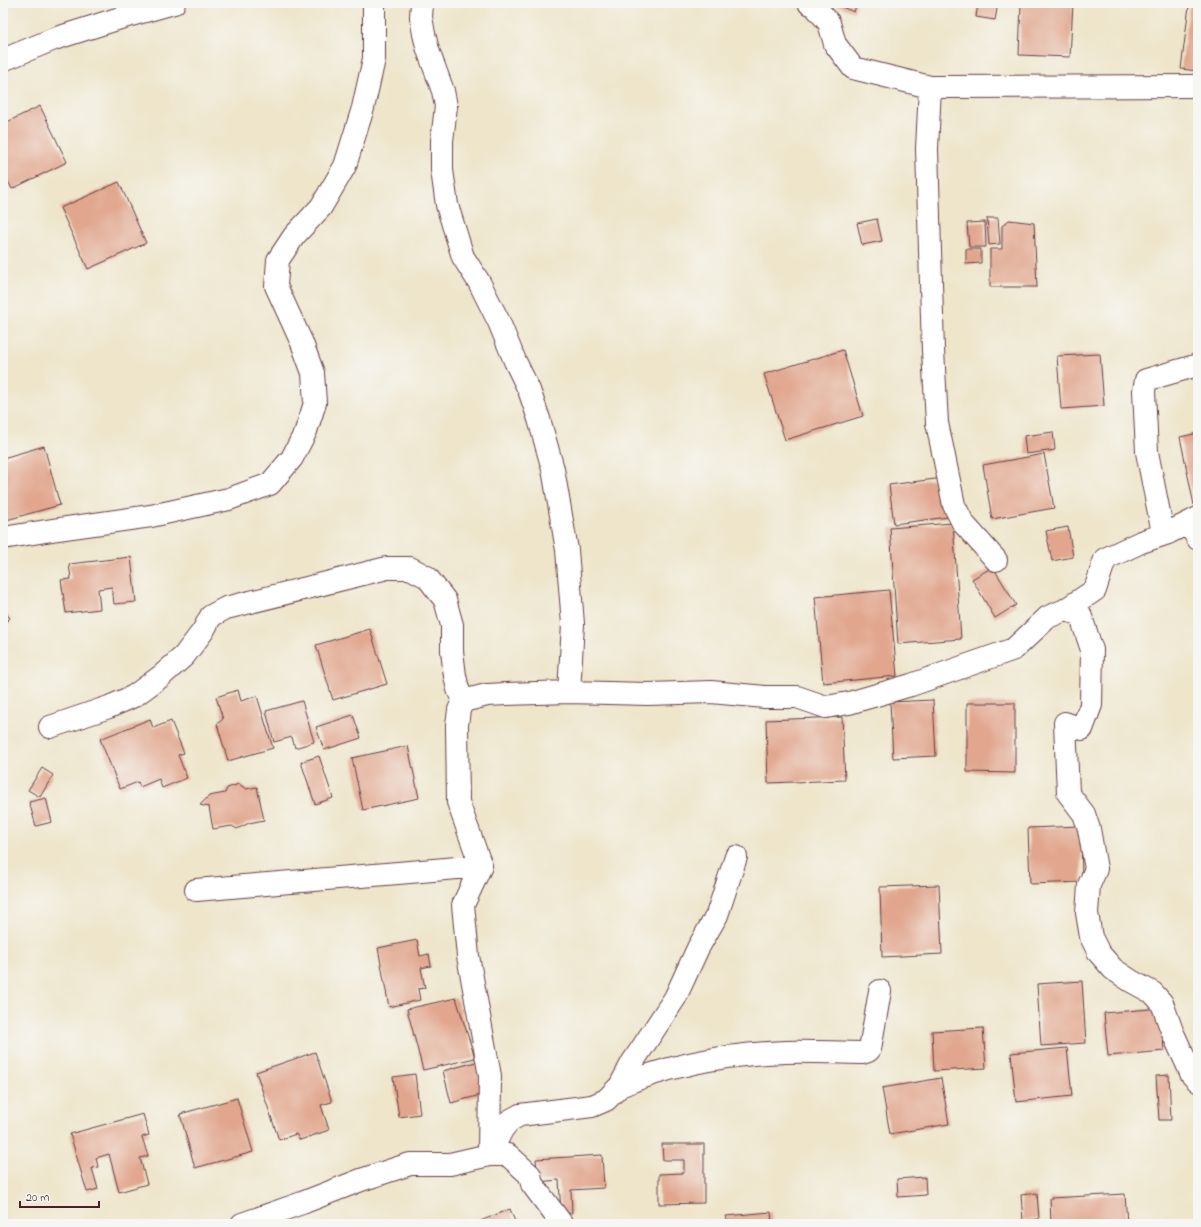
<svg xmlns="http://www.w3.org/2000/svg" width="1201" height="1227" font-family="'Indie Flower',sans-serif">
<rect width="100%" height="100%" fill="#f6f6f2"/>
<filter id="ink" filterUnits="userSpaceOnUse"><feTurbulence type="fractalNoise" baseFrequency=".025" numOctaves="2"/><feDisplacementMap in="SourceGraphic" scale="8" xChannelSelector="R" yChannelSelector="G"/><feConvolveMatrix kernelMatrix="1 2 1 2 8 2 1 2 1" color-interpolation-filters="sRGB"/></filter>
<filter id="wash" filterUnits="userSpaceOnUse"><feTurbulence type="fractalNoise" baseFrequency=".012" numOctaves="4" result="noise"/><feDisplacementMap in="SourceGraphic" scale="16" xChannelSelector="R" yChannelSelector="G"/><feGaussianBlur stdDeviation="0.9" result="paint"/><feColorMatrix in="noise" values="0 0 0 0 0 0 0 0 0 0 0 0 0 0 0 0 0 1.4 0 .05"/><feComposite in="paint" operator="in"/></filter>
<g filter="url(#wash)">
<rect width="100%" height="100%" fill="#eee5cb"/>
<g id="blocks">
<path fill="#e1a68d" d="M832,3H857L854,12Z
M978,3H998L995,20L976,17Z
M1021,3H1073L1070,57L1019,55Z
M1189,6L1198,7V71L1181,69Z
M40,106L67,162L12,189L3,171V124Z
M119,182L146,243L88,269L60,208Z
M987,218H998L1000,244L989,245Z
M877,219L882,241L862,245L857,223Z
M1009,220L1034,223L1037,287H990V249H1002V226Z
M985,222L986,247H969L967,223Z
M966,249H981V263L966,264Z
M843,350L863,416L785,440L764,374Z
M1100,354L1104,406L1061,409L1057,356Z
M1053,432L1055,450L1026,454L1024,436Z
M1198,433V504L1194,505L1180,437Z
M44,446L60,505L3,521V458Z
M1044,454L1054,508L992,519L983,465Z
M943,478L948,517L894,524L889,485Z
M953,523L961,639L898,644L890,528Z
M1068,527L1073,557L1052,561L1046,531Z
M131,557L136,602L114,604L112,587L98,589L100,609L66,613L61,580L71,579L69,564Z
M993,567L1016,605L995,618L972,579Z
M889,590L897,676L823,683L815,597Z
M3,610L10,618L3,625Z
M370,629L387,684L333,700L316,645Z
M238,690L241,701L257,696L273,748L228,761L217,724L223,719L216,697Z
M933,700L936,756L893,758L890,702Z
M302,701L314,742L295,748L292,737L274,742L266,711Z
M967,703H1015V773L967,772Z
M353,715L361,738L324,750L316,727Z
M842,717L845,780L768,783L766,720Z
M150,719L153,728L171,721L184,753L178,755L187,778L162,788L159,779L140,787L138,782L120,789L100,739Z
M408,746L419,798L363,810L352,758Z
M319,756L333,798L315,804L301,762Z
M42,768L53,775L40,797L28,790Z
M239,784L246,789L257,787L264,820L249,823L237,829L232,826L213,829L209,807L200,805L209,796L225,793L227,788Z
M46,798L52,822L36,826L29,802Z
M1081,826L1082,882L1030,884L1028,828Z
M939,885L942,954L882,957L880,887Z
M417,940L420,956L429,954L431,966L421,968L425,988L418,989L420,1000L389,1007L378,948Z
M1082,981L1086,1043L1041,1046L1037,984Z
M456,998L475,1058L423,1070L407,1009Z
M1161,1008L1164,1051L1108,1056L1104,1013Z
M983,1028L986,1068L934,1071L932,1031Z
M1067,1048L1072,1096L1016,1102L1011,1053Z
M315,1052L332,1102L321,1105L329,1130L300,1140L296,1134L279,1140L256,1072Z
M476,1062L484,1094L451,1103L443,1071Z
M415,1074L420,1114L399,1117L393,1077Z
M1169,1075L1171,1120H1159L1156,1076Z
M941,1078L949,1124L890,1134L882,1088Z
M237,1098L253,1152L195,1168L180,1114Z
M143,1114L149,1135L142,1137L148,1156L140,1158L147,1184L119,1192L109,1154L96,1158L98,1167L92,1168L98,1189L87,1192L70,1134Z
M662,1144H704V1203L659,1204V1174L684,1173V1160H663Z
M602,1155L604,1188L571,1190L572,1213L561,1214L559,1180L538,1182L536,1159Z
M925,1177L926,1195L898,1197L897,1179Z
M1037,1193L1039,1219L1023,1221L1021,1195Z
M1125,1194L1127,1224H1051L1050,1198Z
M510,1209L516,1224H473Z
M771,1212L772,1224H728L726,1216Z"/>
</g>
</g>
<g filter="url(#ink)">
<use href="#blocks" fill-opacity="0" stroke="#633d43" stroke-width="1"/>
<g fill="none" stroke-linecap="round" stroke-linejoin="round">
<g stroke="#633d43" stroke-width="24">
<path id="street" d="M422,3L421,17L424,34L428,50L443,91L446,106L442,141V170L447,205L463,257L479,282L499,322L515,361L529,390L539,419L553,469L567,550L573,624L569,692
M809,3L814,5L829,23L835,44L853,68L930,87L1198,86
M3,60L54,39L117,19L174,3
M930,87L927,149L933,350L937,423L954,505L963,523L996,560
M1198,365L1146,380L1144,391L1147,452L1162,528L1168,533L1198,518
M1188,523L1198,539
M3,538L52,530L151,516L229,499L270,484L292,458L306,431L315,403L313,373L302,343L276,286L278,260L294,236L321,207L345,166L363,108L374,59V3
M1065,610L1080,614L1092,650L1091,705L1082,729L1065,723L1068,793L1084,814L1089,829L1096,869L1089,885L1087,913L1091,937L1099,953L1113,969L1131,981L1153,993L1162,1003L1172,1031L1192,1075L1198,1081
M50,727L109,707L134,696L160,677L184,656L203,631L211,616L226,608L387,568H410L427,577L445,600L452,625V651L455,676L458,689L463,701
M196,890L481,866
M620,1086C673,1064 729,1054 786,1052C811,1051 837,1053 862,1053L868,1051L870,1049L880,991
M491,1152L502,1130L509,1121L520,1115L592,1106L606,1100L620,1086L632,1063L675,998L698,948L717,915L736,857
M489,1155L490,1076L468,956L463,905L481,866L458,802L457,725L459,710L463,701L487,695L506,694L569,692L648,694L711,692L765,697H797L826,707L849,703L911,685L1014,649L1048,617L1065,610L1095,590L1105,559L1141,542L1168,533
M242,1224L302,1203L361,1180L410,1164H450L489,1155H508L530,1175L532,1184L562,1224"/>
</g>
<use href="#street" stroke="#fff" stroke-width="22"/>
</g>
</g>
<rect width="1201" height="1227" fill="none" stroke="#f6f6f2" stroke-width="16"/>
<path d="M20 1201v6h79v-6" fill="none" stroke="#4a1f2b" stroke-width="2"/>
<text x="26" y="1201" font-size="12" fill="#4a1f2b" stroke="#f6f6f2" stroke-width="3" paint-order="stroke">20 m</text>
</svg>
